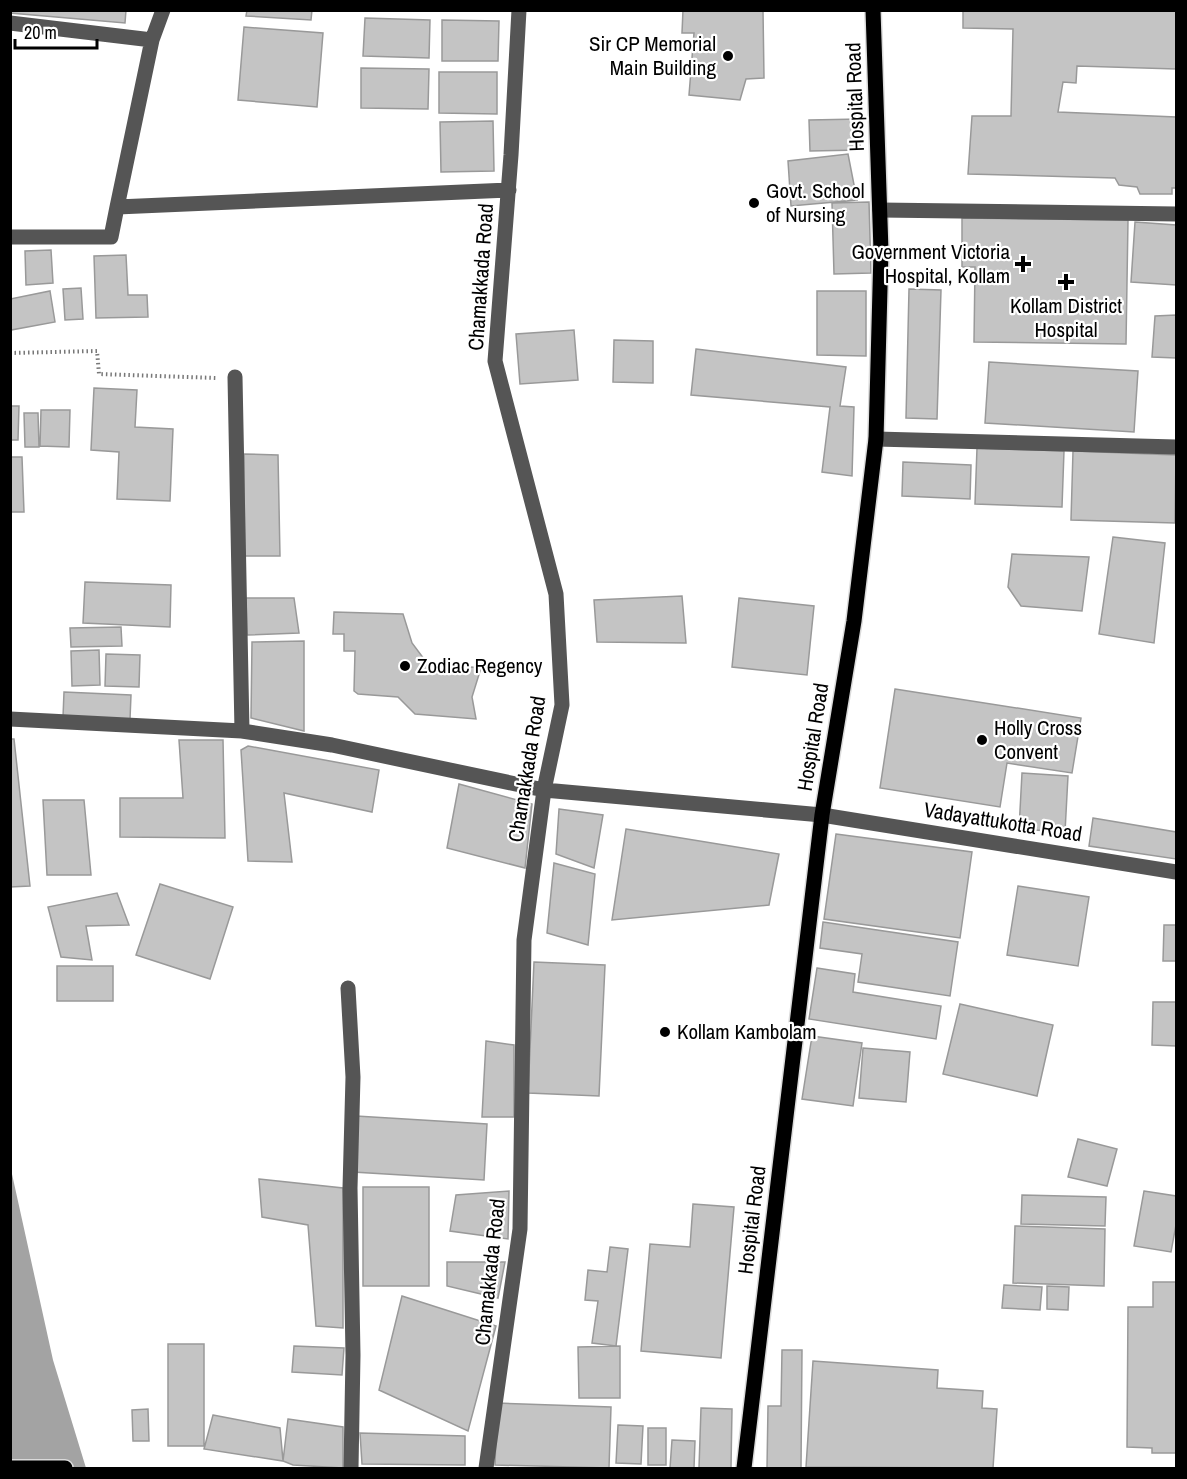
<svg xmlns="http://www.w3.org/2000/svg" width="1187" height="1479" font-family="'Archivo Narrow',sans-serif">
<rect width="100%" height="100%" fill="#fff"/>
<path fill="#a3a3a3" d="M10,1165L53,1360L86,1468H11Z"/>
<path fill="#c4c4c4" stroke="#999" stroke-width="1.5" d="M10,10H126L125,23L10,13Z
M247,10H312L311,20L246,16Z
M683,10H763L764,78L746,79L740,100L689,95L694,33H682Z
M963,10H1176V69L1077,66L1076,83L1063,82L1058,112L1176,117V188H1172V194H1140L1137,187L1119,185L1115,178L968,174L972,116H1011L1013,29L963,28Z
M365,18L430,20L429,58L363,56Z
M442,20L499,21L498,61H442Z
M244,27L323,33L317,107L238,100Z
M361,68L429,69L428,109L361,108Z
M439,72H497V114L439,113Z
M860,119V150L810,151L809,120Z
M493,121L494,171L441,172L440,122Z
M848,154L857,200L791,206L788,161Z
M869,202L871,273L834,274L832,203Z
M962,218L1128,220L1126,344L974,342L975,267H962Z
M1135,222L1176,225V285L1131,282Z
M51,250L53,283L26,285L25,251Z
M126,255L128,295H147L148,317L96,318L94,256Z
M81,288L83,319L65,320L63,289Z
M909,289L941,290L937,419L906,418Z
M50,291L55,322L11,330L10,299Z
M817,291H866V356L817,355Z
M1176,315V358L1152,357L1155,316Z
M574,330L578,380L520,384L516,334Z
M614,340L653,341V383L613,382Z
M696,349L846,367L840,406L854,407L852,476L822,472L830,407L691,395Z
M989,362L1138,371L1134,432L985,423Z
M94,388L137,390L135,427L173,429L170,501L117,499L119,452L91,450Z
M10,406H19L18,440H10Z
M41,410H70L69,447L40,446Z
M24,413H38L39,447H25Z
M977,448L1064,451L1062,507L975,504Z
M1073,451L1176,455L1175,523L1071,520Z
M244,454L278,455L280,556H244Z
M10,457H22L24,512H10Z
M903,462L971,465L970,499L902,496Z
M1113,537L1165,543L1154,643L1099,634Z
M1012,554L1089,557L1082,611L1021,606L1008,587Z
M85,582L171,585L170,627L83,623Z
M682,596L686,643L597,642L594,600Z
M246,598H294L299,633L247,635Z
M739,598L814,606L807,675L732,667Z
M334,612L403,614L412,643L427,663L481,668L472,697L476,719L415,714L398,697L358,694L354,691L355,651H344V634H333Z
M121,627L122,646L71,647L70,628Z
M304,641V731L251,718L252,642Z
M99,650L100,685L72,686L71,651Z
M106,654L140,655L139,687L105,686Z
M895,689L1081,718L1072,773L1007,763L1000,807L880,788Z
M64,692L131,695L130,719L63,717Z
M10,739H14L30,886L10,887Z
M179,740H223L225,838L120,837V798H183Z
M248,746L379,770L372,812L284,793L292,862L248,861L241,750Z
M1022,773L1068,776L1065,832L1019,829Z
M459,784L532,804L525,868L447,848Z
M43,800H84L91,875H47Z
M559,809L603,815L594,868L556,854Z
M1093,818L1176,832V859L1089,846Z
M626,829L779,854L769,905L612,920Z
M836,834L972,852L960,938L824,919Z
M554,863L595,874L588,945L547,933Z
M160,884L233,907L210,979L136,955Z
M1018,886L1089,897L1078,966L1007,955Z
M117,893L129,925L86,926L92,960L61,957L48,907Z
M823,922L958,942L950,996L858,982L862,954L820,948Z
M1164,925H1176V961H1163Z
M534,962L605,965L599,1096L528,1093Z
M57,966H113V1001H57Z
M817,968L855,974L853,992L941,1006L936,1039L809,1019Z
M1153,1002H1176V1046L1152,1045Z
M960,1004L1053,1025L1037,1096L943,1074Z
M812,1036L862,1043L853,1106L802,1099Z
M486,1041L514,1045V1117H482Z
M863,1048L910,1052L906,1102L859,1098Z
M356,1116L487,1124L484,1180L353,1172Z
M1078,1139L1117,1149L1107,1186L1068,1177Z
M259,1179L343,1188V1328L316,1326L308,1225L262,1217Z
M363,1187H429V1286H363Z
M509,1191L508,1239L450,1231L456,1195Z
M1144,1191L1176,1196V1225L1171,1252L1134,1246Z
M1022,1195L1106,1197L1105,1226L1021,1224Z
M693,1204L734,1207L721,1358L641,1351L650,1244L690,1247Z
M1015,1226L1105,1229L1104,1286L1013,1283Z
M610,1247L628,1249L616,1346L592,1343L598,1301L585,1300L588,1270L607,1272Z
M447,1262H505L498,1298L447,1286Z
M1153,1282H1176V1453H1152V1448L1127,1447L1128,1307H1153Z
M1004,1285L1042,1287L1040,1310L1002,1308Z
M1047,1286L1069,1287L1068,1310L1047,1309Z
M402,1296L496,1326L468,1431L379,1390Z
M168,1344H204V1446H168Z
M294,1346L344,1348L342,1375L292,1372Z
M620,1346V1398H579L578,1347Z
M782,1350H802L801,1468H767L768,1406H781Z
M813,1361L938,1370L937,1388L983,1391L982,1408L997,1409L993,1468L806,1467Z
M497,1403L611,1407L609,1468L495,1465Z
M701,1408L732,1409L731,1468H699Z
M148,1409L149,1441H133L132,1410Z
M213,1415L280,1428L283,1461L204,1449Z
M288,1419L343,1427V1468L293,1465L283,1461Z
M618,1425L643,1426L641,1464L616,1463Z
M648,1428H666V1465H648Z
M360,1433L465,1436V1465L362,1464Z
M672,1440L695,1441L694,1468H670Z"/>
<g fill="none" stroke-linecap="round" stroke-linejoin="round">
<g stroke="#dbdbdb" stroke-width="18">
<path id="major" d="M10,1468H65
M744,1468L822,815L854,621L876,439L881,251L873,10"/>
</g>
<path stroke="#777" stroke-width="4" stroke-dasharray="1.5 3" stroke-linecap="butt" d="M10,353L97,351L99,374L216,378"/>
<path stroke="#555" stroke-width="15" d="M10,23L152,40
M117,207L152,40L163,10
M880,210L1176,214
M10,237H111L117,207L509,190
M235,377L242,731
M876,439L1176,447
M10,719L242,731L332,745L544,790L822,815L1176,872
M348,988L353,1077L350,1188L353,1355L351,1468
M486,1468L520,1229L524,940L544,790L562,705L556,594L495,361L511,155L519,10"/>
<use href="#major" stroke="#000" stroke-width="15"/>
</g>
<g fill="#000" stroke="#fff" stroke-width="2">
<circle cx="728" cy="56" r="6"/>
<circle cx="754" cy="203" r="6"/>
<path d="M1020 255h6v6h6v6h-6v6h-6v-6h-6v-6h6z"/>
<path d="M1063 273h6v6h6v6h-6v6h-6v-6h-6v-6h6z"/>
<circle cx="405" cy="666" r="6"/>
<circle cx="982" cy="740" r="6"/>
<circle cx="665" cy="1032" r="6"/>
</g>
<g text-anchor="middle" stroke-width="4.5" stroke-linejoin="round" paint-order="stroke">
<g font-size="21" fill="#000" stroke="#fff" text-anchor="start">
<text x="716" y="51" text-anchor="end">Sir CP Memorial<tspan x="716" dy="24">Main Building</tspan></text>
<text x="766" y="198">Govt. School<tspan x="766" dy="24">of Nursing</tspan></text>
<text x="1010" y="259" text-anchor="end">Government Victoria<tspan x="1010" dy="24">Hospital, Kollam</tspan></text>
<text x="1066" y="313" text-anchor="middle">Kollam District<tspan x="1066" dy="24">Hospital</tspan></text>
<text x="417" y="673">Zodiac Regency</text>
<text x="994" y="735">Holly Cross<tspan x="994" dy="24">Convent</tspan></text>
<text x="677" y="1039">Kollam Kambolam</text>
</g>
<g font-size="21" fill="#000" stroke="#fff">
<text transform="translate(855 97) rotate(-92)" y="7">Hospital Road</text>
<text transform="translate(481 277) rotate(-86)" y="7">Chamakkada Road</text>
<text transform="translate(813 737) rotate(-81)" y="7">Hospital Road</text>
<text transform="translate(527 769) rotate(-81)" y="7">Chamakkada Road</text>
<text transform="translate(1003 822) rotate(9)" y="7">Vadayattukotta Road</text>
<text transform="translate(752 1220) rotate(-83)" y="7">Hospital Road</text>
<text transform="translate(490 1272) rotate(-84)" y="7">Chamakkada Road</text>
</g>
</g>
<rect width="1187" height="1479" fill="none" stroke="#000000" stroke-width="24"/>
<path d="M15 39v9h82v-9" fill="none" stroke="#000000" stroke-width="3"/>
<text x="24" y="39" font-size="18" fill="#000000" stroke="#ffffff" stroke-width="4.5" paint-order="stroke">20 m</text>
</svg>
